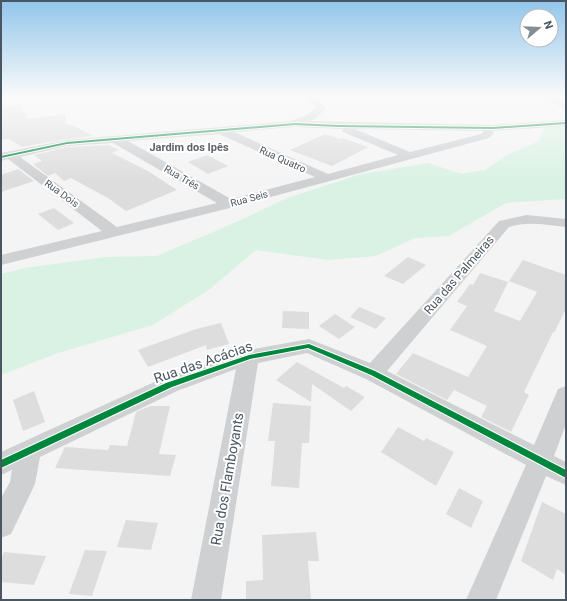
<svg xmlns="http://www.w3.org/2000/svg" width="567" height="601" font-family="Roboto,sans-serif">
<rect width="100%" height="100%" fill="#f4f4f4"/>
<path fill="#d9f2e3" d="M566,124V199L506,203L449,236L415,238L376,256L328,260L256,250L210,289L153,325L58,353L1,375V274L25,268L106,257L157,256L241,220L287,198L361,174L428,163L461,174L485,170L507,155L539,141L545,126Z"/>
<path fill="#ddddde" d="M20,104L28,119L65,114L66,124L72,125L93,136L67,139L22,147L9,139L1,140V107Z
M325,134L340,139L342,138L368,147L332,166L290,150Z
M109,145L119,150L112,153L148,171L177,190L126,211L108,198L71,178L64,181L55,173L48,176L33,164L42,161L34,155L67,147Z
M207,155L228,166L208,174L188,162Z
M18,169L34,181L1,192V175Z
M54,208L74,223L58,230L38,214Z
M408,257L426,265L403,284L384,276Z
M523,260L566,275V309L554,333L553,332L524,392L529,395L511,432L481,417L487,406L454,390L447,400L396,374L413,353L468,377L487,346L450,330L467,306L457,302L470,284L473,285L480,273L508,282L494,311L520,321L537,292L509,281Z
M359,307L386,318L376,329L350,317Z
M283,311L309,312V329L282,328Z
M335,314L355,327L339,339L319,326Z
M221,323L229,344L207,350L206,345L148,367L138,350L196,329Z
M297,362L344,388L346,386L365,397L351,411L312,384L311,402L276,380Z
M34,391L45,422L23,431L13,400Z
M273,403L311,406L309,443H302L299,488L271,486L275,441H268Z
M150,406H170L159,454L176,455L170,476L55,468L65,447L108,450L110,445L127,446L136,412Z
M398,427L424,441L426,438L454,452L436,486L381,452Z
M459,488L483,501L471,528L446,514Z
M542,502L566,514V575L557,569L553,580L521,561Z
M126,520L158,523L151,550L117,547Z
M316,532L319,561H308L311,600H246V581L263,580L262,535Z
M85,550L107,551L92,596L69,594Z
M4,552L46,556L34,585L1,582V559Z"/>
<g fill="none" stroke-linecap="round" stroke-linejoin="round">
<path fill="#ced0d2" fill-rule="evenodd" d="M303,97C314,97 321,98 325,109L315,119L309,121L493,125L566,120V126L492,131L494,133L489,138L234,207L1,265V255L102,231L8,159L1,161V153L67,140L291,121L307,115L315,108L314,105ZM295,127L342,129L343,132L398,155L328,174L234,132ZM355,129L484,131L481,134L410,152ZM219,134L315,177L231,199L128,141ZM113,143L217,203L117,227L20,157L67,146Z
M540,97H554L566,102V109Z
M527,215L566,219V227C547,225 528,221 509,227L387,371L534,445L558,389L566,386V424L554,456L566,462V485L546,476L496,600H466L526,465L366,379L307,353L258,363L221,600H191L236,369L177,391L40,457L35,484L11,534L1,538V498L10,482L12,470L1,475V452L161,379L249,350L309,339L370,363L499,221Z"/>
<g stroke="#fff" stroke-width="2">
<path id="cycleway" d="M566,122V124L493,129L338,127L295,125L67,144L1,158V156L67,142L295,123L338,125L493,127Z
M309,344L375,371L566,470V478L371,375L308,348L250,359L172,387L1,468V460L166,383L249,355Z"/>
</g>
<use href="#cycleway" fill="#00873e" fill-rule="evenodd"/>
</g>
<linearGradient id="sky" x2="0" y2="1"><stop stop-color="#91c6eb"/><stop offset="0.53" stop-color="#fafafa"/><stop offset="1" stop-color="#fafafa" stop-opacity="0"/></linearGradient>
<rect width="567" height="182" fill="url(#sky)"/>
<g text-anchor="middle" stroke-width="4" stroke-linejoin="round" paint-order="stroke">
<g font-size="10" fill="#4a5661" stroke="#fff">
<text transform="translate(283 159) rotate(24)" y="4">Rua Quatro</text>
<text transform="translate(182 177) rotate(30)" y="4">Rua Três</text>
<text transform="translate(62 193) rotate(36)" y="4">Rua Dois</text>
<text transform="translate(249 198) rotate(-15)" y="4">Rua Seis</text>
</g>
<g font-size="11" font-weight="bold" fill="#5f6368" stroke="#fff">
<text x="189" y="151">Jardim dos Ipês</text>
</g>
<g font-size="12" fill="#4a5661" stroke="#fff">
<text transform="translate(459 275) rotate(-49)" y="4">Rua das Palmeiras</text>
</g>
<g font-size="14" fill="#4a5661" stroke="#fff">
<text transform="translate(203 362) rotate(-19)" y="5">Rua das Acácias</text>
<text transform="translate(227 479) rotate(-80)" y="5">Rua dos Flamboyants</text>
</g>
</g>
<rect width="567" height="601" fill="none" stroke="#4a5661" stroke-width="4"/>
<g transform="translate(539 28) rotate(71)"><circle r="19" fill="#ffffff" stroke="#b7bbc0"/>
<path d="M0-3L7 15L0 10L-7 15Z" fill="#868d94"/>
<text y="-6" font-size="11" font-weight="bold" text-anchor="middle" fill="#4a5661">N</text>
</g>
</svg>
